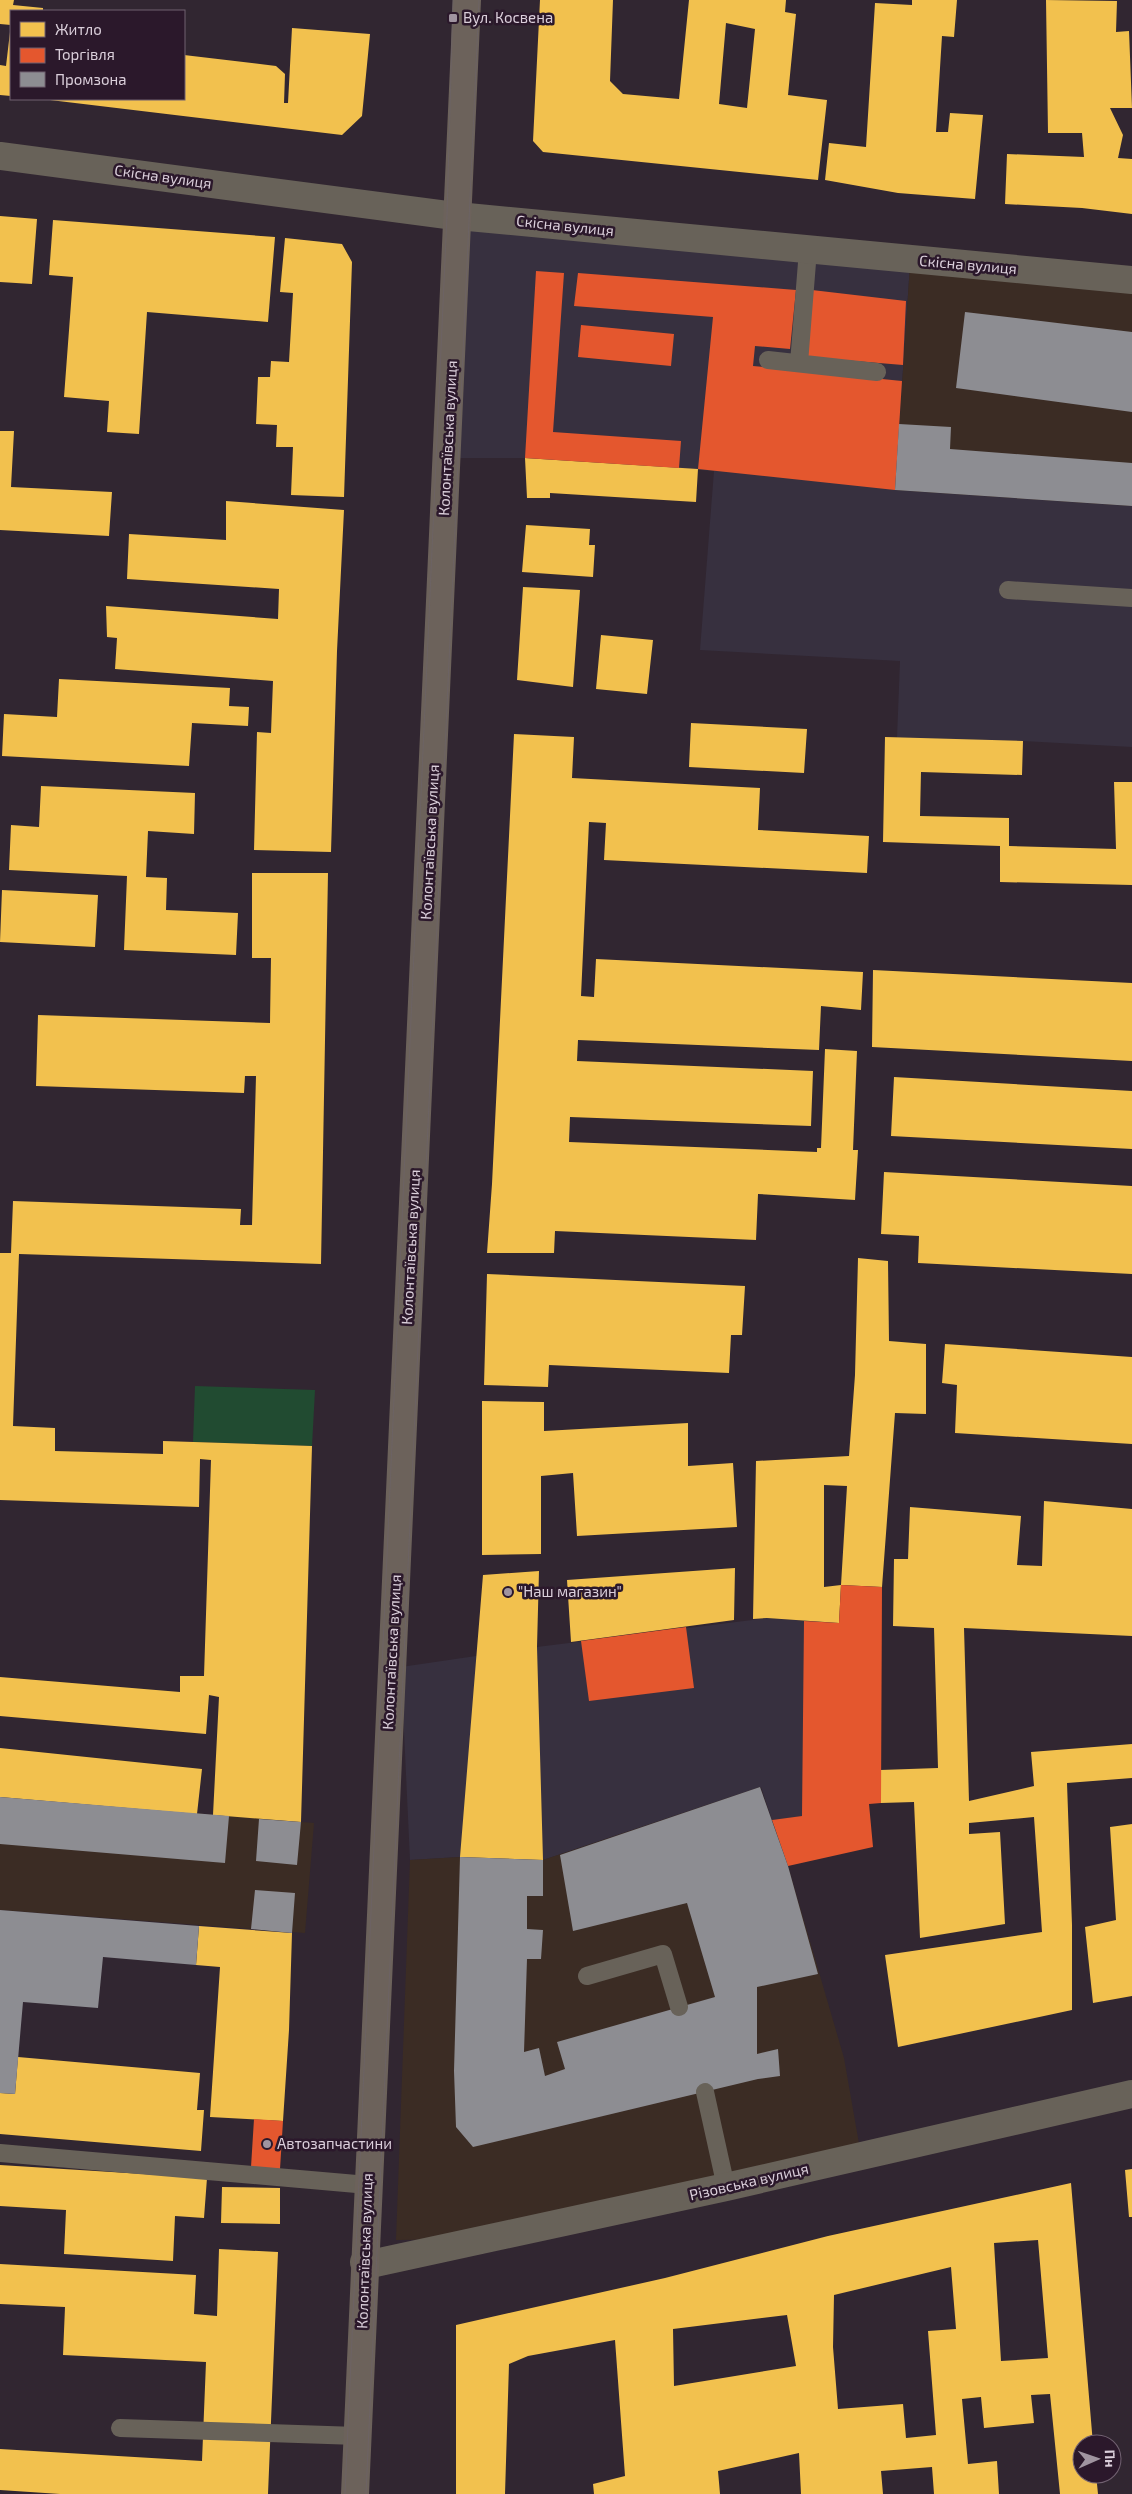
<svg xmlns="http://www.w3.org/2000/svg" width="1132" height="2494" font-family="'Exo 2',sans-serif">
<rect width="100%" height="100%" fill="#312631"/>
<path fill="#37303f" d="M462,220L910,265L895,490L1132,506V747L1023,741L897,738L900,661L700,650L714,471L525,458H451Z
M767,1618L839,1623L828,1813L772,1820L761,1787L543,1860L460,1857L410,1860L401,1667L537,1647Z"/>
<path fill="#3b2c24" d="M910,265L1132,287V506L895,490Z
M760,1787L788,1866L844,2058L861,2155L480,2239L396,2240L410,1860L460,1857L543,1860Z
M0,1797L314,1823L305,1933L0,1910Z"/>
<path fill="#214b31" d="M195,1386L315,1390L312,1446L193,1442Z"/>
<path fill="#f2c14e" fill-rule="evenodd" d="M0,0H14L13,5L43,8V11H11V25L0,24Z
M540,0H613L610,81L623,94L679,99L689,0H786L785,12L796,14L788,95L827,100L818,180L543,152L533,141ZM726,23L755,29L747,108L719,104Z
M912,0H957L954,37L942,36L936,132H948L950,113L983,115L975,199L898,193L825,180L829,143L866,147L875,3L912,5Z
M1046,0L1117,1L1116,32L1129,31L1132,108H1110L1123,135L1118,158L1132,159V214L1082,208L1005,204L1007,154L1084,157L1082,133H1048Z
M292,28L370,34L362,116L342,135L50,100L184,99V55L276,66L285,74L284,103H288Z
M10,32H11V96L0,95V65L6,66Z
M0,216L37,219L32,284L0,282Z
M53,220L275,237L268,322L147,312L139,434L107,432L109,401L64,397L73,277L49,275Z
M285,238L342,244L352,262L344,497L291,495L293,447H276L277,425L256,424L258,377H270L271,361L289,362L293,293L280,292Z
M0,431H14L11,487L112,492L109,536L0,530Z
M525,458L698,469L696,502L550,493V498H527Z
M226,501L344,510L337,651L331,852L254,850L257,732L271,733L273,681L115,669L117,638L107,637L106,606L278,619L279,589L127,579L129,534L226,540Z
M526,525L590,529L589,545H595L593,577L522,572Z
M523,587L580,590L573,687L517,680Z
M601,635L653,640L647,694L596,689Z
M59,679L230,688L229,706L249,707L248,726L192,723L189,766L2,756L4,714L57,717Z
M691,723L807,729L804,773L689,767Z
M514,734L574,737L572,778L760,788L758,830L869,836L867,873L604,860L606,823L589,822L581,996L594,997L596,959L863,972L861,1010L821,1006L819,1050L578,1040L577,1061L813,1071L811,1126L570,1117L569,1142L817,1152V1148H821L825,1049L857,1051L853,1150H858L855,1200L758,1194L756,1240L555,1231L554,1253H487L492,1184Z
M885,737L1023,741L1022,775L921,772L920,816L1009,818V846L1116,849L1114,782H1132V885L1000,882V846L883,842Z
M41,786L195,793L194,834L148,831L146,877L167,878L166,910L238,913L236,955L124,950L127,876L9,870L11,825L39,827Z
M252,873H328L321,1264L19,1254L13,1426L55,1428V1451L163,1454V1441L312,1446L301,1822L213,1815L219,1697L209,1695L206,1734L0,1716V1677L180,1692V1676H204L211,1460L200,1459L199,1507L0,1500V1253H11L13,1201L241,1209L240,1225H252L256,1076H245L244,1093L36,1086L38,1015L270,1023L271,958H252Z
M2,890L98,895L95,947L0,942Z
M873,970L1132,983V1061L872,1047Z
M894,1077L1132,1091V1149L891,1136Z
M884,1172L1132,1186V1274L918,1263L919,1236L881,1234Z
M858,1258L888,1261L889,1341L926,1344V1414L895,1413L882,1587L841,1585L847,1486L824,1485V1587L841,1585L839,1623L767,1618L753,1619L756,1461L849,1456L855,1375Z
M487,1274L745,1286L742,1335H731L729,1373L549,1365L548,1387L484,1385Z
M945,1344L1132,1357V1444L955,1433L957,1385L942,1383Z
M482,1401L544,1402V1431L688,1423V1466L733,1463L737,1527L577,1536L573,1473L541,1476V1554L482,1555Z
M1044,1501L1132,1509V1636L964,1628L969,1801L1034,1786L1031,1752L1132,1744V1778L1067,1783L1072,1925V2010L898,2047L885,1955L1042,1932L1034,1817L969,1823V1834L1000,1832L1005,1924L920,1938L914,1802L881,1803L880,1770L938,1768L934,1628L893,1626L894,1559H908L910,1507L1021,1516L1017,1565L1042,1566Z
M735,1568L734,1620L571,1642L567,1580Z
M539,1571L537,1647L543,1860L460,1857L483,1575Z
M0,1748L202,1769L197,1814L0,1797Z
M1132,1824V1996L1093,2003L1085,1927L1116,1920L1110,1827Z
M199,1926L292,1933L289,2030L283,2121L210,2117L220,1967L196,1965Z
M18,2057L200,2073L197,2110H204L201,2151L0,2134V2093L15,2094Z
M0,2165L207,2178L204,2218L175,2216L173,2261L64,2254L66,2210L0,2206Z
M1132,2169V2217H1129L1125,2170Z
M1071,2183L1093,2444H1082V2474H1096L1098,2494H1060L1050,2394L1031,2395L1034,2423L984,2428L981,2397L962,2399L968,2464L997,2461L999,2494H934L932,2467L881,2471L883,2494H801L799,2453L718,2471L720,2494H594L593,2484L625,2476L615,2340L528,2356L509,2364L505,2494H456V2325L665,2278L828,2236ZM1038,2240L1048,2358L1001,2361L994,2243ZM951,2267L956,2329L928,2331L936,2435L906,2438L903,2404L838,2409L833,2347L834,2295ZM787,2315L796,2366L674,2386L673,2329Z
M222,2187L280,2188V2224L221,2223Z
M219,2249L278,2252L268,2494H60L0,2490V2449L202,2461L206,2362L63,2355L65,2307L0,2304V2264L196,2275L194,2314L217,2316Z"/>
<path fill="#e4572e" d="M536,271L564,273L553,432L681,441L679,468L525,458Z
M578,273L796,290L790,349L755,346L753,366L902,381L895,490L698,469L713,317L574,306Z
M812,290L906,301L903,365L807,357Z
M581,325L674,334L671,366L578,357Z
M841,1585L882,1587L881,1803L869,1804L873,1847L788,1866L772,1820L802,1816L804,1621L839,1623Z
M686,1627L694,1688L589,1701L581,1641Z
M254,2119L283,2121L280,2169L251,2167Z"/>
<path fill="#8d8d92" d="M965,312L1132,332V412L956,388Z
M899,424L951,427L950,449L1132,463V506L895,490Z
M760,1787L788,1866L818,1974L757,1987V2054L778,2049L780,2076L758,2079L473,2147L456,2127L454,2071L460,1857L543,1860V1896H527V1929L543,1930L541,1959H527L524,2052L539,2048L545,2076L565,2069L557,2042L715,1997L687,1903L573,1931L560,1855Z
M0,1797L229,1816L225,1863L0,1844Z
M259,1819L301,1822L297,1865L256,1861Z
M255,1890L295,1893L292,1933L251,1929Z
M0,1910L199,1926L196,1965L103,1957L98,2008L23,2002L15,2094L0,2093Z"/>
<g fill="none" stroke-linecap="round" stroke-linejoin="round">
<path stroke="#686259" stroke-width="18" d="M768,360L877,372
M799,363L808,250
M1008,590L1132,598
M587,1976L663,1954L679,2007
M705,2092L726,2187
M0,2153L368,2185
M120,2428L357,2436"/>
<path stroke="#686259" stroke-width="28" d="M0,156L447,215L1132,280
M364,2262L375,2263L726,2187L1132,2094"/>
<path stroke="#6c625b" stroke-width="28" d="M355,2494L467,0"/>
<path stroke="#6c6364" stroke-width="1" d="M345,2494L447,215L453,0
M366,2494L479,0"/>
</g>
<g fill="#a094a0" stroke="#2b182b" stroke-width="2">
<rect x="448" y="13" width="10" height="10" rx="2.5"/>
<circle cx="508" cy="1592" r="5"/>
<circle cx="267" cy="2144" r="5"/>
</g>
<g text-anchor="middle" stroke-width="5" stroke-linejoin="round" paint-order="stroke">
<g font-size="15" fill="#dbcfdb" stroke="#2b182b" text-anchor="start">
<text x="463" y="23">Вул. Косвена</text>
<text x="518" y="1597">"Наш магазин"</text>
<text x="277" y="2149">Автозапчастини</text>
</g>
<g font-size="15" fill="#dbcfdb" stroke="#2b182b">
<text transform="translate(163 177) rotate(8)" y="5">Cкісна вулиця</text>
<text transform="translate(565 226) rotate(6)" y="5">Cкісна вулиця</text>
<text transform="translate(968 265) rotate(5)" y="5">Cкісна вулиця</text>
<text transform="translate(448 438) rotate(-87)" y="5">Колонтаївська вулиця</text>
<text transform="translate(430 842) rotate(-87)" y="5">Колонтаївська вулиця</text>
<text transform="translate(411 1247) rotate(-87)" y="5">Колонтаївська вулиця</text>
<text transform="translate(392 1652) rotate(-87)" y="5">Колонтаївська вулиця</text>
<text transform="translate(749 2182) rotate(-13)" y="5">Різовська вулиця</text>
<text transform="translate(365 2251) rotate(-88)" y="5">Колонтаївська вулиця</text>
</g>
</g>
<rect x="10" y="10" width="175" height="90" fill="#2b182b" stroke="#716171"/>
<rect x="20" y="22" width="25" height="15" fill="#f2c14e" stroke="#716171"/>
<text x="55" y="35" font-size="15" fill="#dbcfdb">Житло</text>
<rect x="20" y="48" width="25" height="15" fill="#e4572e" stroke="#716171"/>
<text x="55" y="60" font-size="15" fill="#dbcfdb">Торгівля</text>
<rect x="20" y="72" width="25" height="15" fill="#8d8d92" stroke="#716171"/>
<text x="55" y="85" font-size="15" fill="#dbcfdb">Промзона</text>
<g transform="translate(1097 2459) rotate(88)"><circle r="24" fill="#2b182b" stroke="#716171"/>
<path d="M0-4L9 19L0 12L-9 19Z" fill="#a094a0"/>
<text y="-8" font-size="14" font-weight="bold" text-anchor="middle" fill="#dbcfdb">Пн</text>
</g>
</svg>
